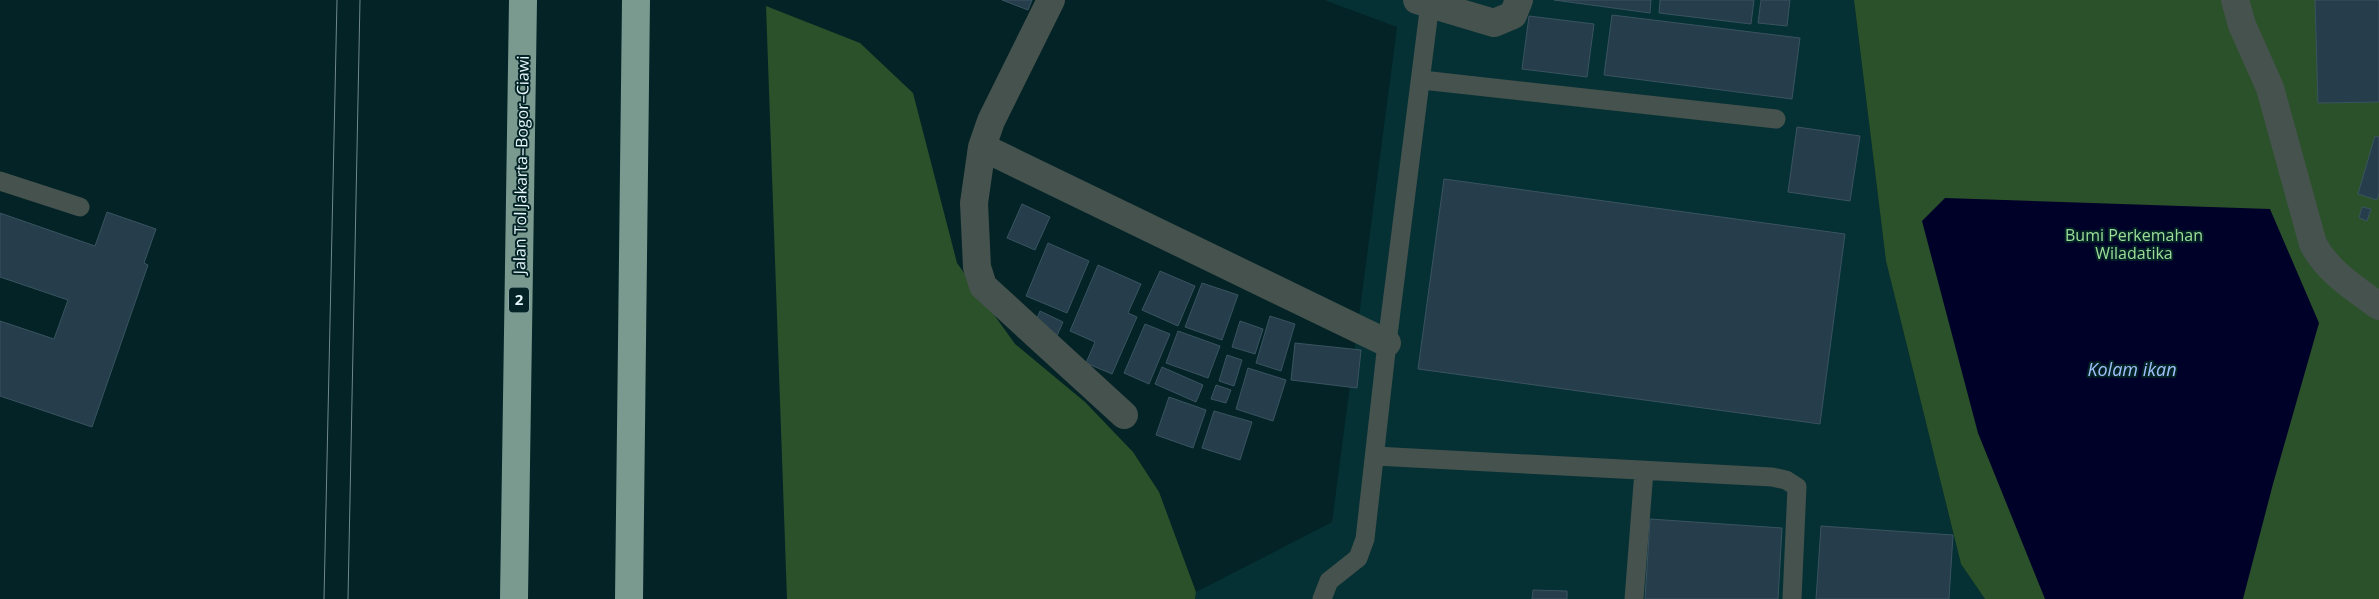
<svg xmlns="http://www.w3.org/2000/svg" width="2379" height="599" font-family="'Open Sans',sans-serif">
<rect width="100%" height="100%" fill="#032326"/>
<path fill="#053034" d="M1324,0H1854L1886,261L1961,564L1985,599H1195L1196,592L1332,522L1397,27Z"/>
<path fill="#2b512a" d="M1854,0H2379V599H1985L1961,564L1886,261Z
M766,6L860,43L913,93L957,263L1015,344L1085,402L1133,452L1159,492L1196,592L1195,599H787Z"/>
<path fill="#000128" d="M1945,198L2270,209L2319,323L2273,484L2243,599H2045L1978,433L1922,221Z"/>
<path fill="#263e4b" stroke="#3a5360" d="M1002,0H1032L1028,10Z
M1554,0H1651L1650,13Z
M1660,0H1754L1751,24L1659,13Z
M1761,0H1790L1787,26L1758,23Z
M2315,0H2379V102L2318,103Z
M1612,15L1800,38L1792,99L1604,75Z
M1529,16L1594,24L1587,77L1522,69Z
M1797,127L1860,136L1850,201L1788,192Z
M2375,136L2379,137V193L2377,200L2358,194Z
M1444,179L1845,234L1820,424L1418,369Z
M1022,204L1050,217L1035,250L1007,238Z
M2362,207L2371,209L2367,221L2359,218Z
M107,212L156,229L144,263L148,265L92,427L0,396V321L54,339L68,300L0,277V213L95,246Z
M1048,243L1089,261L1067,313L1026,296Z
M1098,265L1141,284L1128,313L1137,317L1112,374L1086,363L1095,342L1070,331Z
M1160,271L1195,286L1178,326L1142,310Z
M1202,283L1238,295L1222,340L1185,327Z
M1040,311L1063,322L1056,338L1033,328Z
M1270,316L1295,324L1281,371L1256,363Z
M1240,321L1263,329L1255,354L1232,347Z
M1145,324L1170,334L1149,384L1124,373Z
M1178,331L1220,346L1208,378L1166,363Z
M1295,343L1361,350L1357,388L1291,380Z
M1227,355L1242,360L1234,386L1219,381Z
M1162,367L1203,385L1196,402L1155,384Z
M1248,368L1286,380L1273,421L1236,409Z
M1216,385L1231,390L1226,403L1211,399Z
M1169,397L1206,410L1193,448L1156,435Z
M1214,411L1252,422L1240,460L1202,448Z
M1650,519L1782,528L1778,599H1645Z
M1821,526L1953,535L1949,599H1816Z
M1533,590L1567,591V599H1532Z"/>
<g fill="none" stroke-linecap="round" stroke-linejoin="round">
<path stroke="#45524d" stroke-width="19" d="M1422,80L1776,119
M0,181L80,207
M1375,456L1772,477L1786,480L1797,487L1792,599
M1322,599L1329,581L1358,558L1365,539L1387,343L1430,3
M1634,599L1644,471"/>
<path stroke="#45524d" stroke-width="28" d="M1051,0L991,121L982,147L974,203L977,267L983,286L1124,415
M1417,0L1494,23L1513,15L1519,0
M2235,0L2242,25L2270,88L2313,244C2328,272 2354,288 2379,306
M982,147L1387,343"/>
<path stroke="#7a998f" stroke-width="28" d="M514,599L523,0
M629,599L636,0"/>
<path stroke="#6f888a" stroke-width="1" d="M324,599L337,0
M348,599L360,0"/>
</g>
<g text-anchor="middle" stroke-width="4" stroke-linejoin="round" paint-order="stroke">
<rect fill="#032326" stroke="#a2b7ba" stroke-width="1" x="509" y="287.5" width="20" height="25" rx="4"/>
<g font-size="15" font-weight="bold" fill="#e6f7f9">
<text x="519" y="305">2</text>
</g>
<g font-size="16" fill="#e6f7f9" stroke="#032326">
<text transform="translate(521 165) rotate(-89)" y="6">Jalan Tol Jakarta–Bogor–Ciawi</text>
</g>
<g font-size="16" fill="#9bdd98" stroke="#032326">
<text x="2134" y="241">Bumi Perkemahan<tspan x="2134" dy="18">Wiladatika</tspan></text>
</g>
<g font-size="18" font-style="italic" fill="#a0c0fc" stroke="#032326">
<text x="2132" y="376">Kolam ikan</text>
</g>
</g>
</svg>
